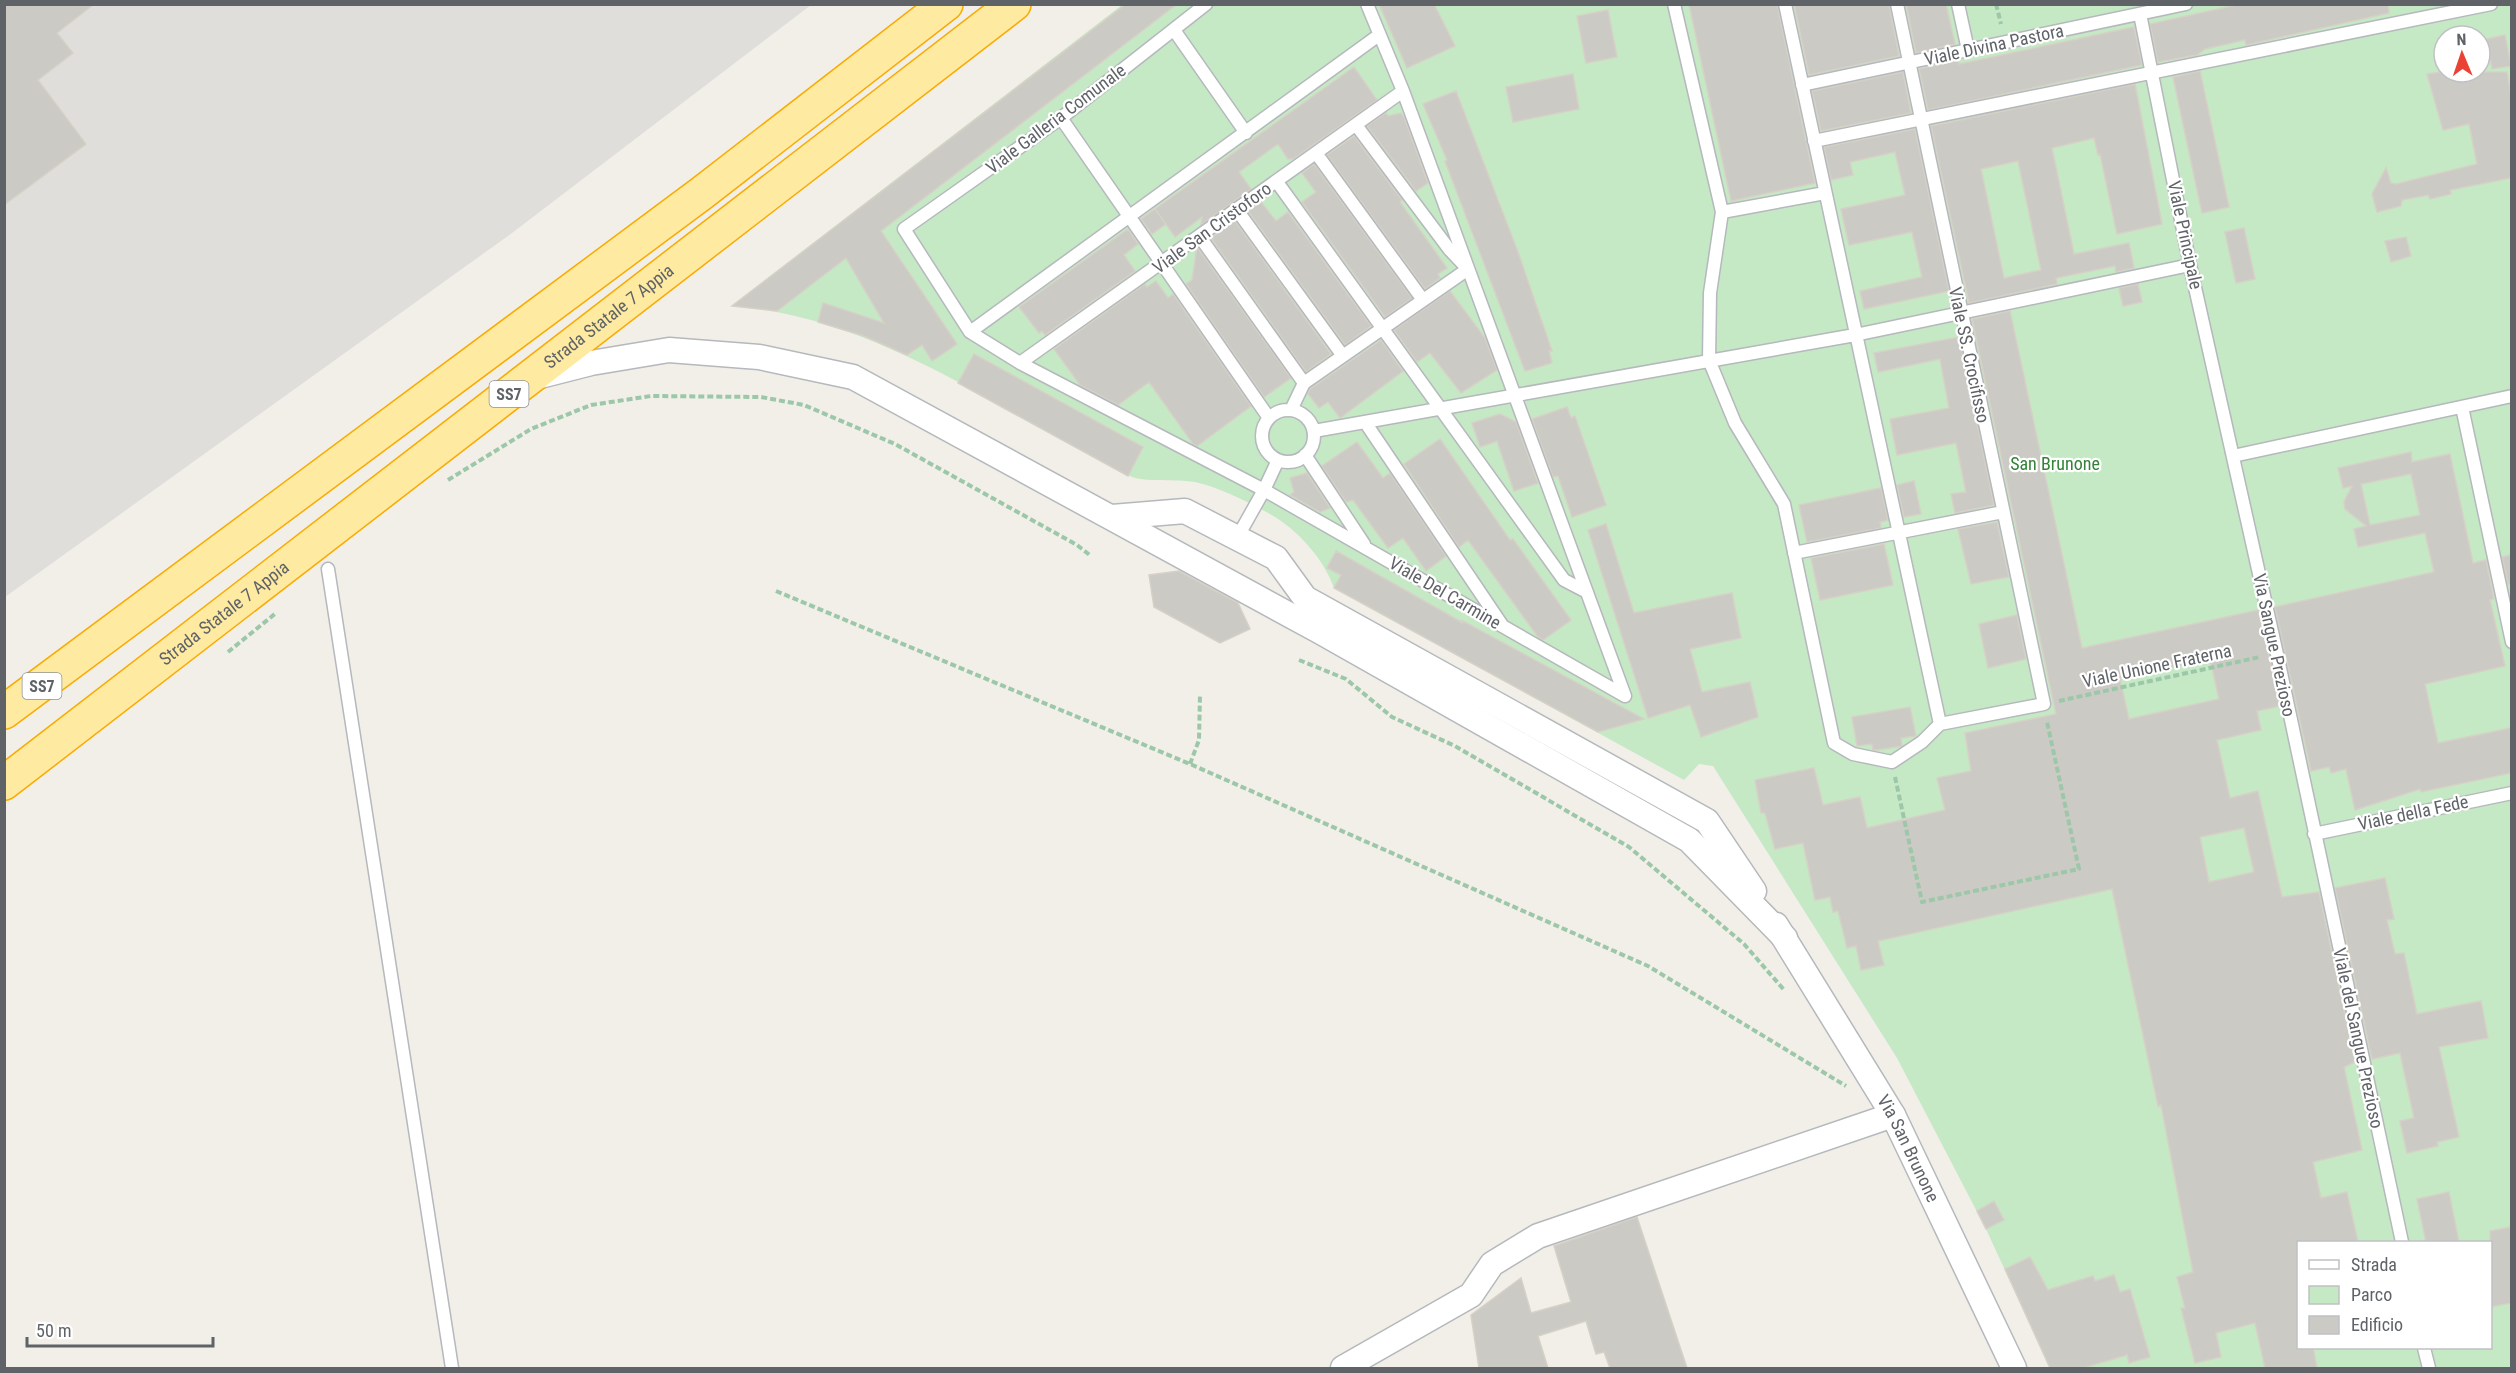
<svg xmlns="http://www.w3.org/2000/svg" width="2516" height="1373" font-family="'Roboto Condensed',sans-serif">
<rect width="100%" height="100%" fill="#f1efe8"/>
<path fill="#e0deda" d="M5,5H811L512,233L5,597Z"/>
<path fill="#c5e8c5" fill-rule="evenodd" d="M1122,5H2511V1368H2050L1986,1229L1897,1058L1713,766L1699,764L1684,780L1334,588C1324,559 1297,529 1270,514C1246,501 1221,488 1195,482C1178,479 1144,482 1132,477C1108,467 1086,452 1063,440C961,384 860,319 742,307L738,301ZM2444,36H2480V72H2444ZM2298,1242H2490V1348H2298Z"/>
<path fill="#cccac5" stroke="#d6d1c6" stroke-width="1.5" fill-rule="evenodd" d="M4,4H94L57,33L73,53L38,80L86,144L4,205Z
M1126,4H1177L881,231L957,344L932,361L922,345L907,355L864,336L818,322L823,303L884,323L846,258L777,311L732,306Z
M1379,4H1434L1455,46L1407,68Z
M1689,4H1777L1815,183L1731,201Z
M1794,4H1889L1899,56L1809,75Z
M1906,4H1946L1955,44L1916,53Z
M2241,4H2388L2389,13L2246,45L2245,40L2205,49L2197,55L2158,62L2150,24Z
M1608,10L1617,57L1586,63L1577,16Z
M2134,27L2142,65L1928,110L1919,69L1958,60L1959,64Z
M2505,35L2511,66L2492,69L2486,39Z
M1354,67L1377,100L1293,159H1288L1278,144L1239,172L1251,189L1201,225L1202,217L1175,237L1155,209Z
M2200,71L2229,207L2202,213L2173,77Z
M1903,72L1911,113L1821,131L1812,91Z
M2440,72H2507L2511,95V178L2450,190L2451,194L2430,199L2428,195L2402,200L2401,206L2377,212L2372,194L2386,168L2391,183L2396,184L2477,164L2469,124L2443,130L2427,74Z
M1573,74L1579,109L1513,122L1506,87Z
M2135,84L2162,224L2117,234L2100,154L2098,155L2094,138L2052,148L2074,254L2129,243L2134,268L2116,272L2115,266L2056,278L2057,284L1969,303L1931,126ZM2018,161L2041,270L2004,278L1981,169Z
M1456,91L1518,252L1552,351H1549L1552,363L1525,371L1445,161L1447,160L1423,104Z
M1386,113L1388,116L1401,113L1404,117L1428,183L1416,191L1367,126Z
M1915,129L1949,291L1864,309L1860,291L1922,277L1912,232L1849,245L1841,209L1905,195L1895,152L1850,162L1853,175L1831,180L1824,147Z
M1354,136L1402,200L1400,202L1447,268L1438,274L1440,278L1425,289L1327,155Z
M1314,164L1412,298L1385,317L1302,202L1316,192L1302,173Z
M1261,202L1276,221L1288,212L1371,326L1345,345L1248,211Z
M1155,209L1166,224L1152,234L1141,219Z
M1235,221L1331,354L1306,372L1211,238Z
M2244,228L2255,279L2236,283L2225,232Z
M1128,229L1138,244L1124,255L1135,271L1045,335L1042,331L1039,333L1019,307Z
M2406,237L2411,256L2391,262L2385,241Z
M1197,247L1291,378L1264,397L1186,284L1192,280Z
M1156,281L1168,298L1173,294L1251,406L1197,446L1193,444L1149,382L1118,405L1080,385L1054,349L1145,284L1147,287Z
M2138,284L2142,302L2123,306L2119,288Z
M1450,291L1485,338L1497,370L1461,393L1430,353L1417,362L1394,330Z
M2010,311L2082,648L2259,610L2280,706L2257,711L2261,730L2217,740L2230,798L2258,791L2282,897L2319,892L2355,1062L2344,1067L2362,1150L2313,1162L2321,1198L2347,1192L2358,1242H2298V1347H2313L2317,1368H2265L2255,1323L2216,1333L2221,1357L2195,1363L2181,1308H2185L2177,1277L2193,1272L2161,1105L2158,1106L2112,889L1878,941L1884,965L1861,970L1856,946L1847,948L1838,911L1833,912L1830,897L1815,900L1803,843L1775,849L1765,813H1761L1755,780L1814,768L1823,805L1860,797L1867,828L1945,810L1937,778L1971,771L1965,733L2056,714L1972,319ZM2210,659L2219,699L2129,719L2120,679ZM2244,828L2254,872L2209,882L2200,837Z
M1959,337L1994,505L1955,513L1951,494L1966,492L1956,443L1897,455L1890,419L1949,408L1940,359L1878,372L1874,353Z
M1381,340L1403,371L1340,418L1328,402L1319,408L1308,394L1310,389Z
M974,354L1143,447L1128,476L958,383Z
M1567,407L1571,418L1575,416L1606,505L1572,517L1558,476L1553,477L1532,419Z
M1500,414L1516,422L1538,483L1514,491L1497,441L1480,447L1472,423Z
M1440,439L1510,540L1513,539L1571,620L1543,640L1538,637L1468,540L1459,547L1404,464Z
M1357,442L1383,478L1390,473L1446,556L1426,571L1403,538L1388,548L1353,500L1346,502L1322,466Z
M2411,452L2412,462L2450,454L2473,563L2486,560L2494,599L2490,600L2505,666L2425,684L2438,743L2511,728V773L2421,792L2420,789L2355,810L2346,769L2331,773L2329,767L2311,771L2275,607L2434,572L2425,533L2358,547L2354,529L2366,526L2345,509L2344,502L2352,486L2343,488L2338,468ZM2411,474L2420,515L2370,525L2361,484Z
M1307,473L1330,508L1320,512L1290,495L1294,492L1290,478Z
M1914,481L1921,514L1904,517L1897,485Z
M1881,488L1888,520L1880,522L1881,528L1807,542L1799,505Z
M1997,522L2009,577L1971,584L1958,529Z
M1606,524L1634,613L1732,593L1741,638L1690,649L1702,692L1750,682L1758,717L1701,737L1690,705L1648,718L1588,530Z
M1884,544L1893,585L1820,600L1811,558Z
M1336,551L1463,623L1461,620L1644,719L1598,732L1334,588L1341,575L1327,568Z
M2511,555V584H2508L2502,557Z
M1179,571L1238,603L1250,629L1220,643L1154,607L1149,575Z
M2017,615L2026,659L1988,668L1979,624Z
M1910,707L1916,736L1901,738L1902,746L1877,750H1873L1872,744L1857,746L1852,717Z
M2385,878L2394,919L2387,920L2395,954L2404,953L2417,1014L2481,1001L2488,1038L2439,1047L2459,1137L2437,1142L2438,1146L2407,1153L2400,1121L2414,1118L2400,1053L2372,1059L2335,888Z
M2449,1192L2459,1242H2426L2417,1199Z
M1994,1201L2004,1220L1986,1229L1977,1211Z
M1637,1217L1687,1368H1610L1604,1352L1596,1354L1586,1321L1538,1336L1548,1368H1479L1471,1315L1521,1278L1531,1313L1571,1302L1554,1246Z
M2511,1227V1303L2490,1307V1231Z
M2030,1257L2048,1290L2093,1276L2095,1281L2114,1275L2120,1292L2130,1289L2150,1357L2129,1363L2127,1355L2083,1368H2050L2005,1269Z"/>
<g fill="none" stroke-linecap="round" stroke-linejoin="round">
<g stroke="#b5b8bc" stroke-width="15">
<path id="service" d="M1206,4L1061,118L904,229L970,332L1020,363L1264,490L1625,696
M1367,4L1403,91L1625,696
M1674,4L1722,212L1710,293L1709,360L1735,423L1784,504L1834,743L1853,754L1892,762L1922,742L1940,724L1785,4
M1897,4L2044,704L1940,724
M1958,4L1968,50
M2140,14L2190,265L2277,654L2402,1242
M1174,30L1246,133
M1802,85L2186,4
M1061,118L1269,418
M1814,141L2491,4
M1316,153L1423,300
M1277,182L1564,580L1587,592
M1237,210L1343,356
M1722,212L1825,193
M1200,237L1304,383
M970,332L1379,35
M1020,363L1403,91
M2462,407L2512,642
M1291,410L1304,383L1468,269L1449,249L1356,125
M1262 436a26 26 0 1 1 52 0a26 26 0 1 1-52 0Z
M1365,422L1502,625
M1314,431L1855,335L2190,265
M1305,455L1364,544
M2233,456L2512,396
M1237,538L1264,490L1278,460
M1794,553L2003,512
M328,569L452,1368
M2314,834L2512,793
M2424,1348L2429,1368"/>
</g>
<g stroke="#b5b8bc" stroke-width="27">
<g id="minor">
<path d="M536,377L591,363L669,350L759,357L853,377L1319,631L1689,840L1785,938"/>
<path d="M1112,517L1185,511L1276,558L1305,598L1707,821L1754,891"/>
<path id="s1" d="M1776,925L1893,1115L2014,1368"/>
<path d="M1343,1368L1471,1295L1492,1264L1538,1236L1893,1115"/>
</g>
</g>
<g stroke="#f9ab00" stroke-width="36">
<g id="trunk">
<path d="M4,712L702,193L946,4"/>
<path id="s2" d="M4,783L1014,4"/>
</g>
</g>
<path stroke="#9cc7a9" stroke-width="4" stroke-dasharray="6 3" stroke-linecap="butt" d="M1996,4L2001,24
M448,480L531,429L591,405L651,396L761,397L804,405L895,444L1077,545L1091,556
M776,591L1190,764L1648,966L1846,1086
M228,652L276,613
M1299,660L1346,679L1392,717L1455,746L1629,847L1744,944L1785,991
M2059,701L2260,657
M1190,764L1199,740L1200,695
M1895,777L1922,902L2079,869L2047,722"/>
<use href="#service" stroke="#fff" stroke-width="12"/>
<use href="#minor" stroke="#fff" stroke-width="24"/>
<use href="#trunk" stroke="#feeaa1" stroke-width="33"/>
</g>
<g text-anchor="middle" stroke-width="4.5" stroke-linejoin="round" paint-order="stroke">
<g fill="#fff" stroke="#8f9295" stroke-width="1.5">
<rect x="489.5" y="381" width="39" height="26" rx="4.5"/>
<rect x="22.5" y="673" width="39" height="26" rx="4.5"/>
</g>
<g font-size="16" font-weight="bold" fill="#5f6368">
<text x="509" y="400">SS7</text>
<text x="42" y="692">SS7</text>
</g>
<g font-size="18" fill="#5f6368" stroke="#fff">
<text transform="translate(1994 45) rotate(-12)" y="6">Viale Divina Pastora</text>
<text transform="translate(1056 119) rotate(-37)" y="6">Viale Galleria Comunale</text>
<text transform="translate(1212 228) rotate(-36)" y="6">Viale San Cristoforo</text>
<text transform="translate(2185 235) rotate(78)" y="6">Viale Principale</text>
<text dy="6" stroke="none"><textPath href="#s2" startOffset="764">Strada Statale 7 Appia</textPath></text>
<text transform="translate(1969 355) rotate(78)" y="6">Viale SS. Crocifisso</text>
<text transform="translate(1445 593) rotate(30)" y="6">Viale Del Carmine</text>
<text dy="6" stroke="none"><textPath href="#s2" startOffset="278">Strada Statale 7 Appia</textPath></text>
<text transform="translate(2274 645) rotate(78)" y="6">Via Sangue Prezioso</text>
<text transform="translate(2157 666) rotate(-12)" y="6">Viale Unione Fraterna</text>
<text transform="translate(2413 813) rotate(-12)" y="6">Viale della Fede</text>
<text transform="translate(2358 1038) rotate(78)" y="6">Viale del Sangue Prezioso</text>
<text dy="6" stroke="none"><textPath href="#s1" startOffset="260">Via San Brunone</textPath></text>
</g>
<g font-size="18" fill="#348238" stroke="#fff">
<text x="2055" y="470">San Brunone</text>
</g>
</g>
<rect width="2516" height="1373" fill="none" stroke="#5f6368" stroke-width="12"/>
<rect x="2297" y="1241" width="195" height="108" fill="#ffffff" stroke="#bfc1c3" stroke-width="1.5"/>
<rect x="2309" y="1260" width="30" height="9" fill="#ffffff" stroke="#bfc1c3" stroke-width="1.5"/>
<text x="2351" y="1271" font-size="18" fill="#5f6368">Strada</text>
<rect x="2309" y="1286" width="30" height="18" fill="#c5e8c5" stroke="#bfc1c3" stroke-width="1.5"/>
<text x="2351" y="1301" font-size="18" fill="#5f6368">Parco</text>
<rect x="2309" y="1316" width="30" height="18" fill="#cccac5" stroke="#bfc1c3" stroke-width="1.5"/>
<text x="2351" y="1331" font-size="18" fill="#5f6368">Edificio</text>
<g transform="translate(2462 54) rotate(358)"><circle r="28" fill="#ffffff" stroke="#bfc1c3" stroke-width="1.5"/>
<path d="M0-4.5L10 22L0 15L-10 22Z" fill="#ea4335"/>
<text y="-9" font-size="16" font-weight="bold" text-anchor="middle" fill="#5f6368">N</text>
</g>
<path d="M27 1337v9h186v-9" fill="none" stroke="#5f6368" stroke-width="3"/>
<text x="36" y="1337" font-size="18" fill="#5f6368" stroke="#ffffff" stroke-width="4.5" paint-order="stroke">50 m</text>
</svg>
